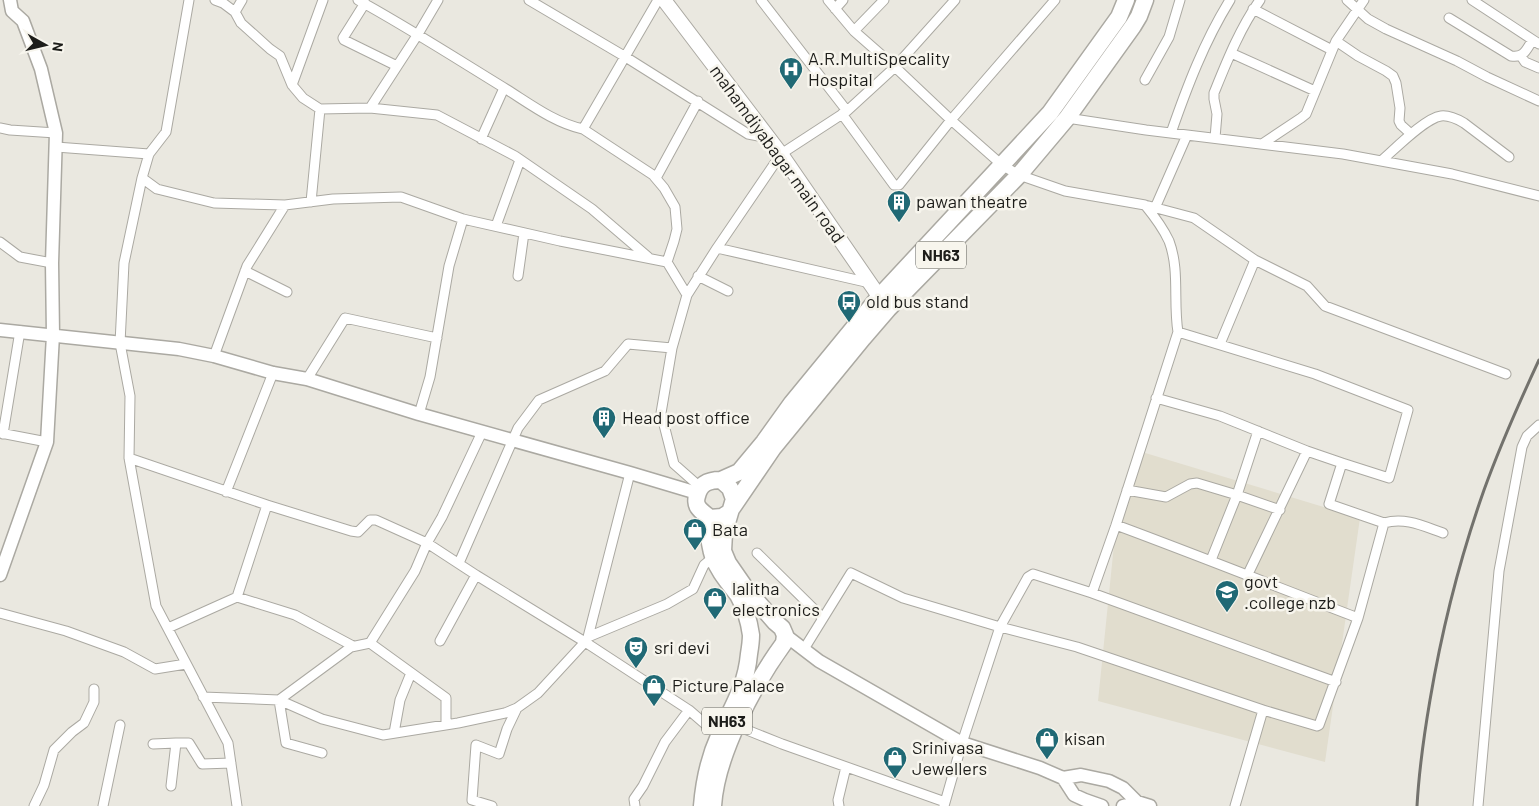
<svg xmlns="http://www.w3.org/2000/svg" width="1539" height="806" font-family="Barlow,sans-serif">
<rect width="100%" height="100%" fill="#eae8e0"/>
<path fill="#e1ddce" d="M1142,452L1360,518L1325,762L1098,701L1116,525Z"/>
<g fill="none" stroke-linecap="round" stroke-linejoin="round">
<g stroke="#aba9a2" stroke-width="11">
<path id="street" d="M215,0L223,3L235,12L241,23L270,49L280,56L292,85L303,98L320,109L370,108L437,115L515,156L592,209L648,257
M358,0C409,28 457,59 506,89C530,104 555,123 583,129
M529,0L624,56L748,134L769,138
M658,0L583,129L653,175L664,188L675,207L677,229L674,241L667,262L687,295
M761,0L847,111
M828,0L854,31L895,67L951,120L1002,165L1019,175L1065,191L1145,205L1194,218L1255,260L1220,344
M1347,0L1368,19L1386,29L1457,61L1487,77L1539,101
M1472,0L1539,44
M365,3L343,38L344,40L397,66
M835,9L843,0
M1253,9L1332,50
M235,12L242,0
M1449,18L1511,56C1524,58 1526,50 1532,41
M854,31L884,0
M1336,41L1358,56L1386,71L1393,76L1396,83L1400,108L1399,121L1401,125L1411,134
M1231,53L1315,91
M1521,56L1525,62L1539,68
M1145,80L1169,37L1180,0
M292,85L323,0
M370,108L418,34L438,0
M842,114L894,185H899L951,120L1055,0
M1067,118L1146,130L1343,154L1452,174L1539,196
M0,128L10,130L56,133
M1171,133C1187,87 1204,42 1230,0
M1215,138L1217,114L1214,99V93C1227,61 1240,28 1260,0
M481,139L504,88
M1262,144L1301,118L1306,114L1336,41L1364,0
M56,147L149,154L142,178L157,189L214,203L285,205L333,199L401,197L463,219L560,241L667,262
M149,154L166,132L189,0
M1381,161C1394,150 1425,118 1441,116C1449,115 1457,119 1464,123L1509,157
M142,178L124,263L120,343L130,396L129,458L156,606L228,743L237,806
M656,178L698,101
M311,202L320,109
M1145,205C1154,216 1163,228 1169,241C1180,270 1173,302 1178,332
M1155,208L1187,135
M496,226L520,160
M0,242L20,257L52,263
M717,248L870,283
M1255,260L1307,286L1325,306L1506,374
M245,271L287,292
M518,276L524,233
M698,276L728,291
M214,356L247,266L285,205
M307,379L345,318L437,338
M1156,398L1220,416L1307,451L1342,463
M419,414L430,377L449,266L463,219
M0,433L47,442
M3,434L20,331
M129,458L267,505L237,597L168,628
M700,487L674,464L661,413L672,348L687,295L717,248L781,154L847,111L895,67L955,0
M1127,490L1166,497L1190,484L1197,483L1237,495L1280,510
M226,492L273,373
M267,505L351,531L358,532L370,520H376L427,543L476,575L585,642L538,693L517,708L505,713L458,723L383,735L322,719L279,700L286,743L322,753
M1384,523C1405,517 1423,526 1443,533
M1116,525L1178,332L1315,374L1408,410L1389,478L1342,463L1329,504L1384,523L1358,618
M757,553L823,618
M716,555L704,565L693,589L667,604L588,637L585,642L689,710L719,736
M1211,560L1237,495L1258,431
M459,563L518,428L539,400L605,371L628,344L672,348
M1247,576L1307,451
M1092,593L1336,682
M237,597L295,615L353,646
M0,613L66,631L124,652L155,669L186,664
M588,637L630,473
M440,641L476,575
M370,643L446,698V725
M804,649L851,573L903,598L1000,627L1028,577L1033,574L1092,593L1116,525C1197,555 1277,587 1358,618L1319,725L1317,726L1263,710L1235,806
M203,697L279,700L351,647L370,643L415,571L427,543L442,517L482,432
M737,726L782,744L945,802
M394,733L400,700L411,673
M153,744L176,743
M171,786L176,743H189L202,764L231,763
M34,806L44,785L54,750L72,732L84,723L94,702V689
M103,806L120,725
M492,806L472,800L476,745L499,754L507,729L517,708
M635,806L634,799L643,786L665,742L689,710
M839,806L838,800L846,767
M944,806L962,743L1000,627L1077,647L1263,710
M1478,806L1499,571L1522,447L1527,436L1539,425"/>
</g>
<g stroke="#aba9a2" stroke-width="15">
<path id="secondary" d="M0,330L179,349L214,356L273,373L307,379L419,414L630,473L697,493
M0,575L47,442L53,335L52,263L56,133L41,69L23,21L12,11L10,0
M785,635L819,661L962,743L1040,768L1063,778L1081,775L1109,781L1123,788L1137,802
M1063,778L1074,795L1085,800L1102,806
M1123,806L1137,802L1150,806"/>
</g>
<g stroke="#aba9a2" stroke-width="16">
<path id="primary" d="M664,0L781,154L885,305"/>
</g>
<g stroke="#aba9a2" stroke-width="19">
<path id="highway" d="M721,480L739,472L764,442L792,403L879,297L1050,113L1119,17L1126,0
M732,508L773,448L863,338L888,309L1019,175L1067,118L1133,26L1139,16L1145,0
M702,806C704,782 709,758 719,736C732,707 746,687 749,654C750,648 751,641 751,635C749,621 745,607 738,595C729,583 718,571 713,556C709,544 708,528 706,515
M713,806C716,755 754,684 784,643L785,635L782,628L775,622L746,589L728,563L723,551L724,533L734,499L730,488L721,480C709,480 700,483 697,496C696,499 696,504 698,507C701,512 707,515 710,518L722,517L730,512"/>
</g>
<use href="#street" stroke="#fff" stroke-width="9"/>
<use href="#secondary" stroke="#fff" stroke-width="12"/>
<use href="#primary" stroke="#fff" stroke-width="14"/>
<use href="#highway" stroke="#fff" stroke-width="16"/>
<path stroke="#73726d" stroke-width="3" d="M1417,806C1419,771 1424,735 1430,700C1442,629 1460,558 1484,490C1500,446 1519,403 1539,360"/>
</g>
<defs>
<g id="hospital-pin" transform="scale(1.25)"><path d="M0 17L-7.5 6A9.5 9.5 0 1 1 7.5 6Z" fill="#206975" stroke="#f7f5ed"/><path d="M-5-5h3v3.5h4V-5h3V5h-3V1.5h-4V5h-3Z" fill="#fff"/></g>
<g id="building-pin" transform="scale(1.25)"><path d="M0 17L-7.5 6A9.5 9.5 0 1 1 7.5 6Z" fill="#206975" stroke="#f7f5ed"/><path d="M-4-6H4V6H1V3H-1V6H-4ZM-2.5-4.3h1.7v1.8h-1.7ZM.8-4.3h1.7v1.8H.8ZM-2.5-1h1.7V.8h-1.7ZM.8-1h1.7V.8H.8Z" fill="#fff"/></g>
<g id="bus-pin" transform="scale(1.25)"><path d="M0 17L-7.5 6A9.5 9.5 0 1 1 7.5 6Z" fill="#206975" stroke="#f7f5ed"/><path d="M-5-6H5V4H4V6H2V4H-2V6H-4V4H-5ZM-3.5-4V0h7V-4ZM-3.5 1.2v1.5H-2V1.2ZM2 1.2v1.5H3.5V1.2Z" fill="#fff"/></g>
<g id="shop-pin" transform="scale(1.25)"><path d="M0 17L-7.5 6A9.5 9.5 0 1 1 7.5 6Z" fill="#206975" stroke="#f7f5ed"/><path d="M-5-2.5h2.3a2.7 3.5 0 0 1 5.4 0H5L5.5 6h-11ZM-1.5-2.5h3a1.5 2.3 0 0 0-3 0Z" fill="#fff"/></g>
<g id="university-pin" transform="scale(1.25)"><path d="M0 17L-7.5 6A9.5 9.5 0 1 1 7.5 6Z" fill="#206975" stroke="#f7f5ed"/><path d="M0-5L7-2L0 1L-7-2ZM-4 1L0 2.5L4 1V4Q0 6-4 4Z" fill="#fff"/></g>
<g id="theatre-pin" transform="scale(1.25)"><path d="M0 17L-7.5 6A9.5 9.5 0 1 1 7.5 6Z" fill="#206975" stroke="#f7f5ed"/><path d="M-5-5.5Q0-4 5-5.5V0Q5 5 0 6Q-5 5-5 0ZM-3.3-2.5H-1v1.5H-3.3ZM1-2.5H3.3v1.5H1ZM-2.8 1Q0 5.5 2.8 1Z" fill="#fff"/></g>
</defs>
<g fill-rule="evenodd">
<use href="#hospital-pin" x="791" y="69"/>
<use href="#building-pin" x="899" y="202"/>
<use href="#bus-pin" x="849" y="302"/>
<use href="#building-pin" x="604" y="418"/>
<use href="#shop-pin" x="695" y="530"/>
<use href="#university-pin" x="1227" y="592"/>
<use href="#shop-pin" x="715" y="599"/>
<use href="#theatre-pin" x="636" y="648"/>
<use href="#shop-pin" x="654" y="686"/>
<use href="#shop-pin" x="1047" y="739"/>
<use href="#shop-pin" x="895" y="758"/>
</g>
<g text-anchor="middle" stroke-width="5" stroke-linejoin="round" paint-order="stroke">
<g fill="#f7f5ed" stroke="#5e5e59" stroke-width="1">
<rect x="916" y="241.5" width="50" height="27" rx="4"/>
<rect x="702" y="707.5" width="50" height="27" rx="4"/>
</g>
<g font-size="16" font-weight="bold" fill="#1d1d1a">
<text x="941" y="261">NH63</text>
<text x="727" y="727">NH63</text>
</g>
<g font-size="18" fill="#1d1d1a" stroke="#f7f5ed" text-anchor="start">
<text x="808" y="65">A.R.MultiSpecality<tspan x="808" dy="21">Hospital</tspan></text>
<text x="916" y="208">pawan theatre</text>
<text x="866" y="308">old bus stand</text>
<text x="622" y="424">Head post office</text>
<text x="712" y="536">Bata</text>
<text x="1244" y="588">govt<tspan x="1244" dy="21">.college nzb</tspan></text>
<text x="732" y="595">lalitha<tspan x="732" dy="21">electronics</tspan></text>
<text x="654" y="654">sri devi</text>
<text x="672" y="692">Picture Palace</text>
<text x="1064" y="745">kisan</text>
<text x="912" y="754">Srinivasa<tspan x="912" dy="21">Jewellers</tspan></text>
</g>
<g font-size="18" fill="#1d1d1a" stroke="#f7f5ed">
<text transform="translate(777 154) rotate(54)" y="6">mahamdiyabagar main road</text>
</g>
</g>
<g transform="translate(45 45) rotate(98)" stroke="#f7f5ed" stroke-width="4" paint-order="stroke">
<path d="M0-4L9 19L0 12L-9 19Z" fill="#1d1d1a"/>
<text y="-8" font-size="14" font-weight="bold" text-anchor="middle" fill="#1d1d1a">N</text>
</g>
</svg>
